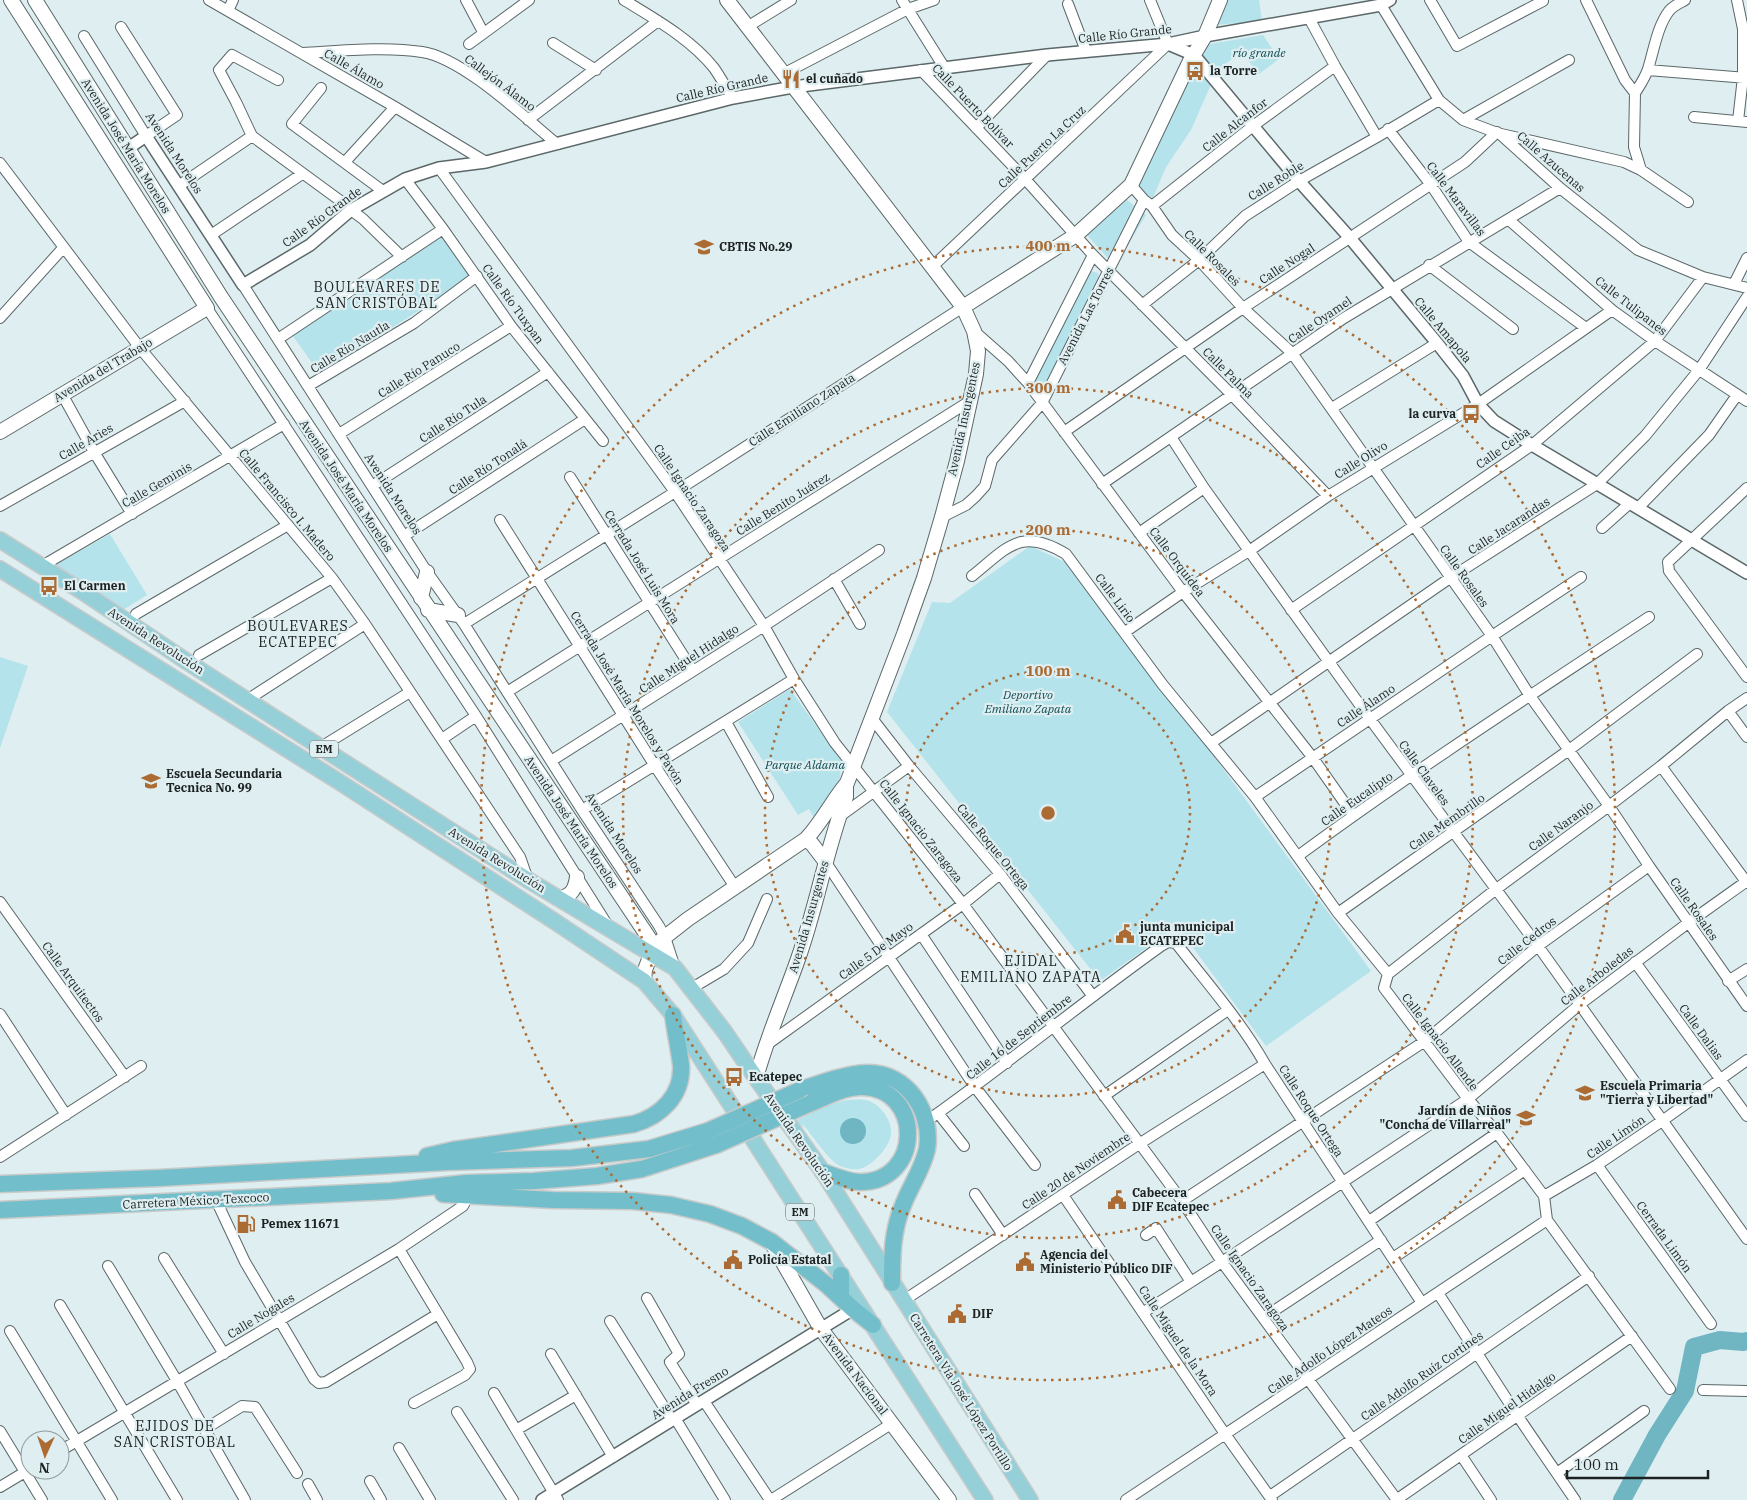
<svg xmlns="http://www.w3.org/2000/svg" width="1747" height="1500" font-family="'IBM Plex Serif',serif">
<rect width="100%" height="100%" fill="#dfeef0"/>
<path fill="#b4e3eb" d="M1225,0H1259L1262,21L1215,25L1223,12Z
M1263,35L1279,59L1259,74L1247,59L1245,53H1240L1216,71L1202,54L1204,45Z
M1191,63L1212,82L1191,130L1166,167L1152,200L1136,186Z
M1127,200L1146,215L1115,266L1087,235Z
M442,235L471,277L320,374L293,336Z
M1091,271L1098,273L1099,279L1056,365L1044,385L1039,386L1035,380Z
M110,534L147,595L123,610L52,567Z
M1030,546L1067,563L1123,632L1371,971L1266,1046L1177,926L1100,981L887,712L932,602L950,603Z
M0,657L28,666L0,748Z
M790,689L842,762L839,784L815,820L809,809L798,815L738,722Z
M846,1100C852,1100 859,1099 865,1100C878,1102 890,1117 891,1130C893,1144 873,1166 859,1169C853,1170 845,1168 840,1166C829,1161 811,1134 802,1123L804,1128L795,1121L829,1105Z"/>
<path fill="#70b6c2" d="M840 1131a13 13 0 1 1 26 0a13 13 0 1 1-26 0Z"/>
<g fill="none" stroke-linecap="round" stroke-linejoin="round">
<path stroke="#70b6c2" stroke-width="18" d="M1622,1500L1657,1435L1685,1391L1694,1347L1720,1340L1743,1342L1747,1341"/>
<g stroke="#5b6769" stroke-width="12">
<path id="minor" d="M209,0L395,107L486,162
M466,0L483,32
M624,0C655,19 691,39 714,68C721,78 726,88 733,98
M902,0L944,67
M1430,0L1457,46L1543,1
M1586,0L1625,80L1635,93L1634,147L1641,170
M1737,0L1743,29V77L1738,121
M1068,4L1086,51
M1381,5L1439,100L1463,120L1500,134L1560,188L1638,250L1703,277L1747,288
M228,11L233,0
M1309,18L1335,66L1377,137
M747,27L791,0
M84,36L146,136L177,115L121,27
M553,43L596,70
M469,44L529,0
M303,53C339,51 386,46 422,52C463,58 524,117 557,144
M921,70L1026,180L1093,255L1232,395L1328,496
M1648,70L1747,78
M783,74L908,9L934,0
M278,80L232,55L219,70L236,102L252,136L342,202
M321,88L292,124L383,191
M1635,93C1640,85 1645,78 1648,69C1654,50 1657,27 1669,11C1673,6 1680,3 1685,0
M1694,117L1747,122
M528,120L658,21
M1463,120L1569,60
M976,128L1047,55
M1388,129L1431,185L1469,242L1586,328
M1501,134L1624,162L1641,170L1688,202
M345,162L395,107
M0,163L140,348L332,578L365,624L520,857L528,880
M439,168L675,492L764,626L794,679L835,743L963,904L1182,1201L1222,1262L1397,1500
M405,179L443,229L511,326L603,441
M180,185L252,136
M1131,185L1144,200L1152,206L1172,235L1199,260L1243,308L1292,353L1492,636L1530,696L1609,806L1649,866L1747,1006
M1152,206L1253,126L1335,66
M351,210L363,219L402,257
M1509,220L1612,310L1655,341L1747,401
M211,235L302,174
M1429,265L1513,329
M932,267L1168,44L1150,0
M1734,284L1747,258
M243,285L427,572L464,624L582,810L659,926L665,937L675,968
M1142,305L1199,260L1245,216L1299,181L1377,137L1439,100
M207,308L476,716L608,926
M0,318L63,248
M974,331L1008,361L1028,383L1183,592L1313,758L1353,815
M278,339L443,229
M1028,383L1093,255
M308,386L414,323L477,276
M62,394L94,452L132,514
M1332,408L1437,343
M1064,432L1243,308L1465,162L1497,132
M339,434L511,326
M1171,437L1204,488L1370,719L1538,946L1747,1239
M570,477L693,671
M1102,484L1344,318L1560,188
M372,486L548,372
M1747,488L1668,562L1669,571L1747,677
M0,506L185,401
M1638,508L1709,435L1737,395
M942,517L966,505L976,496L985,486L992,460L1042,403L1144,200
M500,520L655,766L735,887
M1602,528L1630,503
M1139,533L1204,488
M404,536L585,419
M42,566L284,424
M972,576C1007,548 1021,526 1066,554L1163,685L1255,797L1338,913L1388,974L1384,988L1468,1099L1497,1133L1544,1196L1547,1220L1670,1389
M834,579L860,624
M1291,610L1532,445L1655,341L1703,277
M136,614L288,525
M464,624L675,492L963,307
M1125,632L1183,592L1249,551L1328,496L1478,404L1612,310
M199,655L332,578
M507,692L970,401
M247,700L365,624
M1728,711L1747,737
M871,717L909,766L1000,874L1092,995
M726,722L768,797
M442,739L476,716
M1211,743L1450,578L1597,484L1645,436L1699,370L1747,297
M321,747L410,692
M551,761L764,626L879,550
M1661,766L1747,883
M1255,797L1492,636L1581,577
M582,810L794,679
M839,817L909,766
M1298,856C1412,772 1531,695 1649,617
M825,861L975,1087L1035,1165
M0,902L125,1077
M1338,913L1569,750L1697,654
M921,934L1007,1063
M1635,962L1747,1116
M1388,974L1495,890L1609,806L1661,766L1728,711L1747,698
M1728,981L1747,969
M692,988L724,969L748,943L767,899
M0,1014L66,1115
M765,1046L963,904L1000,874
M1104,1096L1228,1010
M938,1113L964,1146
M934,1116C1011,1061 1084,1001 1161,946L1168,942L1176,943C1206,982 1240,1020 1265,1064L1422,1303
M0,1157L141,1066
M1597,1165L1711,1324
M975,1194L1003,1235
M1063,1195L1225,1434L1272,1500
M1544,1196L1597,1165L1662,1121L1747,1060
M216,1200L245,1262L314,1379L319,1383L326,1382L438,1314
M1182,1201L1425,1041L1538,946L1649,866
M1369,1221L1497,1133
M1146,1235L1156,1228L1191,1282
M399,1249L467,1362L470,1369L465,1375L414,1403
M164,1258L224,1354
M1393,1258L1525,1170
M108,1266L177,1381L245,1500
M1438,1293L1517,1415L1575,1500
M647,1298L679,1354L670,1362L697,1405
M903,1301L1139,1144L1265,1064
M60,1305L177,1500
M1144,1312L1222,1262L1468,1099L1579,1005L1688,923L1747,881
M1263,1318L1381,1240
M610,1321L672,1420
M10,1331L112,1500
M551,1354L613,1457
M1703,1390L1747,1391
M494,1393L558,1500
M704,1401L770,1500
M457,1412L513,1500
M675,1418L725,1500
M205,1429L242,1406L255,1407L297,1473
M516,1430L576,1395
M0,1431L42,1500
M399,1448L430,1500
M60,1451L399,1249L463,1206L469,1195
M1461,1455L1491,1500
M1557,1473L1644,1411
M370,1481L381,1500
M308,1484L317,1500
M0,1487L30,1469
M1270,1496L1589,1276
M771,1500L891,1424
M1126,1500L1547,1220
M1396,1500L1632,1336"/>
</g>
<g stroke="#5b6769" stroke-width="14">
<path id="tertiary" d="M1168,44L1194,55L1299,181L1350,238L1437,343L1463,376L1478,404L1494,421L1532,445L1747,573
M127,149L146,136L243,285L310,245L351,210L405,179L439,168L486,162L733,98L793,87L1047,55L1168,44L1205,36L1381,5L1390,0
M542,1500L853,1309"/>
</g>
<g stroke="#5b6769" stroke-width="16">
<path id="secondary" d="M35,0L221,297L659,953
M963,307L1076,235L1131,185L1190,61L1205,36L1220,0
M0,432L207,308L11,0
M421,598L427,572
M428,610L458,615
M806,839L812,844L825,861
M559,899C572,895 575,890 577,877
M644,981L645,970L651,954L658,943L665,937L688,919L806,839C822,822 832,801 847,783L904,634L924,578L942,517L957,461L976,374L978,351L974,331L963,307L727,0
M756,1078C767,1037 784,999 798,959C817,906 826,850 846,797V786
M773,1245L821,1329L949,1500"/>
</g>
<g stroke="#c9caca" stroke-width="18">
<path id="primary" d="M0,540L83,592L186,661L528,880L675,968L724,1031L756,1078L823,1172L1030,1500
M0,569L341,783L554,921L644,981L673,1015L985,1500"/>
</g>
<g stroke="#c9caca" stroke-width="19">
<path id="trunk" d="M800,1090C821,1083 844,1074 867,1073C907,1072 933,1112 927,1149C923,1168 910,1187 903,1205C892,1231 892,1256 892,1283
M811,1103C827,1097 845,1086 862,1087C924,1088 923,1182 860,1182C847,1182 835,1176 823,1172
M427,1156L453,1150L634,1124C661,1116 683,1095 681,1065C679,1048 675,1032 673,1015
M0,1184L159,1178L448,1162L572,1158L649,1149L708,1131
M443,1194L553,1200L633,1201L671,1205L710,1214L742,1226L772,1242L827,1285L853,1309L873,1325
M0,1210L391,1191L466,1183L534,1181L597,1176L642,1169L716,1145
M841,1298V1275"/>
</g>
<use href="#minor" stroke="#fff" stroke-width="10"/>
<use href="#tertiary" stroke="#fff" stroke-width="11"/>
<use href="#secondary" stroke="#fff" stroke-width="14"/>
<use href="#primary" stroke="#95cfd8" stroke-width="15"/>
<use href="#trunk" stroke="#72bfcb" stroke-width="16"/>
<g stroke="#c9caca" stroke-width="19" stroke-linecap="butt">
<path id="trunk-bridge" d="M708,1131L800,1090
M716,1145L811,1103"/>
</g>
<use href="#trunk-bridge" stroke="#72bfcb" stroke-width="16"/>
</g>
<g fill="none" stroke="#ab6b33" stroke-width="2.5" stroke-dasharray="2.5 5">
<circle cx="1048" cy="813" r="142"/>
<circle cx="1048" cy="813" r="283"/>
<circle cx="1048" cy="813" r="425"/>
<circle cx="1048" cy="813" r="567"/>
</g>
<defs>
<g id="bus-bare" transform="scale(1.5)"><path d="M-5-6H5V4H4V6H2V4H-2V6H-4V4H-5ZM-3.5-4V0h7V-4ZM-3.5 1.2v1.5H-2V1.2ZM2 1.2v1.5H3.5V1.2Z" fill="#ab6b33" stroke="#dfeef0" stroke-width="2.5" paint-order="stroke"/></g>
<g id="restaurant-bare" transform="scale(1.5)"><path d="M-5-6h1v4h1v-4h1v4h1v-4h1v5L-1.5 .5V6h-2V.5L-5-1ZM5-6V6H3V1.5H1.5Q1.5-4 5-6Z" fill="#ab6b33" stroke="#dfeef0" stroke-width="2.5" paint-order="stroke"/></g>
<g id="school-bare" transform="scale(1.5)"><path d="M0-5L7-2L0 1L-7-2ZM-4 1L0 2.5L4 1V4Q0 6-4 4Z" fill="#ab6b33" stroke="#dfeef0" stroke-width="2.5" paint-order="stroke"/></g>
<g id="civic-bare" transform="scale(1.5)"><path d="M-.6-6.5H3V-4.5H.6V-3L4-1V1h2V6H-6V1h2V-1L-.6-3ZM-1.2 2.5V6h2.4V2.5Z" fill="#ab6b33" stroke="#dfeef0" stroke-width="2.5" paint-order="stroke"/></g>
<g id="fuel-bare" transform="scale(1.5)"><path d="M-5.5-6h7V0h2V4h1.3V-2.5L3-4.5l.8-.8L6-3V5H2.5V1h-1V6h-7ZM-4.2-4.7v3.2H.2V-4.7Z" fill="#ab6b33" stroke="#dfeef0" stroke-width="2.5" paint-order="stroke"/></g>
</defs>
<g fill-rule="evenodd">
<use href="#bus-bare" x="1195" y="71"/>
<use href="#restaurant-bare" x="791" y="79"/>
<use href="#school-bare" x="704" y="247"/>
<use href="#bus-bare" x="1471" y="414"/>
<use href="#bus-bare" x="49" y="586"/>
<use href="#school-bare" x="151" y="781"/>
<use href="#civic-bare" x="1125" y="934"/>
<use href="#bus-bare" x="734" y="1077"/>
<use href="#school-bare" x="1585" y="1093"/>
<use href="#school-bare" x="1526" y="1118"/>
<use href="#civic-bare" x="1117" y="1200"/>
<use href="#fuel-bare" x="246" y="1224"/>
<use href="#civic-bare" x="733" y="1260"/>
<use href="#civic-bare" x="1025" y="1262"/>
<use href="#civic-bare" x="957" y="1314"/>
</g>
<g text-anchor="middle" stroke-width="4.5" stroke-linejoin="round" paint-order="stroke">
<g fill="#dfeef0" stroke="#565e60" stroke-width="1">
<rect x="310" y="740.5" width="28" height="17" rx="4"/>
<rect x="786" y="1203.5" width="28" height="17" rx="4"/>
</g>
<g font-size="11" font-weight="bold" fill="#1c2122">
<text x="324" y="753">EM</text>
<text x="800" y="1216">EM</text>
</g>
<g font-size="12" fill="#1c2122" stroke="#dfeef0">
<text transform="translate(1125 34) rotate(-6)" y="4">Calle Río Grande</text>
<text transform="translate(354 69) rotate(30)" y="4">Calle Álamo</text>
<text transform="translate(500 83) rotate(37)" y="4">Callejón Álamo</text>
<text transform="translate(722 88) rotate(-13)" y="4">Calle Río Grande</text>
<text transform="translate(973 106) rotate(46)" y="4">Calle Puerto Bolívar</text>
<text transform="translate(1235 125) rotate(-38)" y="4">Calle Alcanfor</text>
<text transform="translate(126 146) rotate(58)" y="4">Avenida José María Morelos</text>
<text transform="translate(1042 147) rotate(-43)" y="4">Calle Puerto La Cruz</text>
<text transform="translate(174 153) rotate(57)" y="4">Avenida Morelos</text>
<text transform="translate(1551 162) rotate(41)" y="4">Calle Azucenas</text>
<text transform="translate(1276 181) rotate(-32)" y="4">Calle Roble</text>
<text transform="translate(1456 199) rotate(53)" y="4">Calle Maravillas</text>
<text transform="translate(322 217) rotate(-36)" y="4">Calle Río Grande</text>
<text transform="translate(1212 258) rotate(45)" y="4">Calle Rosales</text>
<text transform="translate(1287 264) rotate(-33)" y="4">Calle Nogal</text>
<text transform="translate(513 304) rotate(54)" y="4">Calle Río Tuxpan</text>
<text transform="translate(1631 306) rotate(38)" y="4">Calle Tulipanes</text>
<text transform="translate(1086 316) rotate(-63)" y="4">Avenida Las Torres</text>
<text transform="translate(1320 320) rotate(-34)" y="4">Calle Oyamel</text>
<text transform="translate(1443 330) rotate(50)" y="4">Calle Amapola</text>
<text transform="translate(350 347) rotate(-31)" y="4">Calle Río Nautla</text>
<text transform="translate(103 370) rotate(-31)" y="4">Avenida del Trabajo</text>
<text transform="translate(419 370) rotate(-32)" y="4">Calle Río Panuco</text>
<text transform="translate(1228 373) rotate(45)" y="4">Calle Palma</text>
<text transform="translate(802 410) rotate(-33)" y="4">Calle Emiliano Zapata</text>
<text transform="translate(453 419) rotate(-33)" y="4">Calle Río Tula</text>
<text transform="translate(964 419) rotate(-78)" y="4">Avenida Insurgentes</text>
<text transform="translate(86 442) rotate(-30)" y="4">Calle Aries</text>
<text transform="translate(1503 448) rotate(-35)" y="4">Calle Ceiba</text>
<text transform="translate(1361 460) rotate(-32)" y="4">Calle Olivo</text>
<text transform="translate(488 467) rotate(-33)" y="4">Calle Río Tonalá</text>
<text transform="translate(157 485) rotate(-30)" y="4">Calle Geminis</text>
<text transform="translate(346 486) rotate(56)" y="4">Avenida José María Morelos</text>
<text transform="translate(393 494) rotate(57)" y="4">Avenida Morelos</text>
<text transform="translate(692 498) rotate(56)" y="4">Calle Ignacio Zaragoza</text>
<text transform="translate(783 504) rotate(-32)" y="4">Calle Benito Juárez</text>
<text transform="translate(287 505) rotate(50)" y="4">Calle Francisco I. Madero</text>
<text transform="translate(1509 526) rotate(-33)" y="4">Calle Jacarandas</text>
<text transform="translate(1177 562) rotate(53)" y="4">Calle Orquídea</text>
<text transform="translate(642 567) rotate(58)" y="4">Cerrada José Luis Mora</text>
<text transform="translate(1464 576) rotate(54)" y="4">Calle Rosales</text>
<text transform="translate(1115 598) rotate(53)" y="4">Calle Lirio</text>
<text transform="translate(156 641) rotate(33)" y="4">Avenida Revolución</text>
<text transform="translate(689 659) rotate(-33)" y="4">Calle Miguel Hidalgo</text>
<text transform="translate(627 698) rotate(58)" y="4">Cerrada José María Morelos y Pavón</text>
<text transform="translate(1366 706) rotate(-34)" y="4">Calle Álamo</text>
<text transform="translate(1424 773) rotate(54)" y="4">Calle Claveles</text>
<text transform="translate(1357 799) rotate(-35)" y="4">Calle Eucalipto</text>
<text transform="translate(571 822) rotate(56)" y="4">Avenida José María Morelos</text>
<text transform="translate(1447 822) rotate(-35)" y="4">Calle Membrillo</text>
<text transform="translate(1561 826) rotate(-36)" y="4">Calle Naranjo</text>
<text transform="translate(921 831) rotate(52)" y="4">Calle Ignacio Zaragoza</text>
<text transform="translate(614 833) rotate(57)" y="4">Avenida Morelos</text>
<text transform="translate(993 847) rotate(51)" y="4">Calle Roque Ortega</text>
<text transform="translate(497 860) rotate(32)" y="4">Avenida Revolución</text>
<text transform="translate(1694 909) rotate(55)" y="4">Calle Rosales</text>
<text transform="translate(809 917) rotate(-74)" y="4">Avenida Insurgentes</text>
<text transform="translate(1527 941) rotate(-38)" y="4">Calle Cedros</text>
<text transform="translate(876 951) rotate(-36)" y="4">Calle 5 De Mayo</text>
<text transform="translate(1597 976) rotate(-38)" y="4">Calle Arboledas</text>
<text transform="translate(73 982) rotate(54)" y="4">Calle Arquitectos</text>
<text transform="translate(1701 1032) rotate(54)" y="4">Calle Dalias</text>
<text transform="translate(1019 1037) rotate(-38)" y="4">Calle 16 de Septiembre</text>
<text transform="translate(1440 1042) rotate(53)" y="4">Calle Ignacio Allende</text>
<text transform="translate(1311 1111) rotate(57)" y="4">Calle Roque Ortega</text>
<text transform="translate(1616 1137) rotate(-34)" y="4">Calle Limón</text>
<text transform="translate(799 1140) rotate(55)" y="4">Avenida Revolución</text>
<text transform="translate(1076 1171) rotate(-34)" y="4">Calle 20 de Noviembre</text>
<text transform="translate(196 1201) rotate(-3)" y="4">Carretera México-Texcoco</text>
<text transform="translate(1664 1237) rotate(54)" y="4">Cerrada Limón</text>
<text transform="translate(1250 1278) rotate(55)" y="4">Calle Ignacio Zaragoza</text>
<text transform="translate(261 1316) rotate(-31)" y="4">Calle Nogales</text>
<text transform="translate(1178 1341) rotate(56)" y="4">Calle Miguel de la Mora</text>
<text transform="translate(1330 1350) rotate(-34)" y="4">Calle Adolfo López Mateos</text>
<text transform="translate(855 1374) rotate(53)" y="4">Avenida Nacional</text>
<text transform="translate(1422 1376) rotate(-35)" y="4">Calle Adolfo Ruíz Cortines</text>
<text transform="translate(961 1392) rotate(58)" y="4">Carretera Vía José López Portillo</text>
<text transform="translate(690 1393) rotate(-32)" y="4">Avenida Fresno</text>
<text transform="translate(1507 1408) rotate(-35)" y="4">Calle Miguel Hidalgo</text>
</g>
<g font-size="12" font-style="italic" fill="#0e4d56" stroke="#dfeef0">
<text x="1259" y="57">río grande</text>
<text x="1028" y="699">Deportivo<tspan x="1028" dy="14">Emiliano Zapata</tspan></text>
<text x="805" y="769">Parque Aldama</text>
</g>
<g font-size="12" font-weight="bold" fill="#1c2122" stroke="#dfeef0" text-anchor="start">
<text x="1210" y="75">la Torre</text>
<text x="806" y="83">el cuñado</text>
<text x="719" y="251">CBTIS No.29</text>
<text x="1456" y="418" text-anchor="end">la curva</text>
<text x="64" y="590">El Carmen</text>
<text x="166" y="778">Escuela Secundaria<tspan x="166" dy="14">Tecnica No. 99</tspan></text>
<text x="1140" y="931">junta municipal<tspan x="1140" dy="14">ECATEPEC</tspan></text>
<text x="749" y="1081">Ecatepec</text>
<text x="1600" y="1090">Escuela Primaria<tspan x="1600" dy="14">"Tierra y Libertad"</tspan></text>
<text x="1511" y="1115" text-anchor="end">Jardín de Niños<tspan x="1511" dy="14">"Concha de Villarreal"</tspan></text>
<text x="1132" y="1197">Cabecera<tspan x="1132" dy="14">DIF Ecatepec</tspan></text>
<text x="261" y="1228">Pemex 11671</text>
<text x="1040" y="1259">Agencia del<tspan x="1040" dy="14">Ministerio Público DIF</tspan></text>
<text x="748" y="1264">Policía Estatal</text>
<text x="972" y="1318">DIF</text>
</g>
<g font-size="14" letter-spacing="1" fill="#1c2122" stroke="#dfeef0">
<text x="377" y="292">BOULEVARES DE<tspan x="377" dy="16">SAN CRISTÓBAL</tspan></text>
<text x="298" y="631">BOULEVARES<tspan x="298" dy="16">ECATEPEC</tspan></text>
<text x="1031" y="966">EJIDAL<tspan x="1031" dy="16">EMILIANO ZAPATA</tspan></text>
<text x="175" y="1431">EJIDOS DE<tspan x="175" dy="16">SAN CRISTOBAL</tspan></text>
</g>
</g>
<circle cx="1048" cy="813" r="8" fill="#ab6b33" stroke="#dfeef0" stroke-width="2.5"/>
<g font-size="15" text-anchor="middle" font-weight="bold" fill="#ab6b33" stroke="#dfeef0" stroke-width="4.5" stroke-linejoin="round" paint-order="stroke">
<text x="1048" y="251">400 m</text>
<text x="1048" y="393">300 m</text>
<text x="1048" y="535">200 m</text>
<text x="1048" y="676">100 m</text>
</g>
<g transform="translate(45 1455) rotate(183)"><circle r="24" fill="#dfeef0" stroke="#919c9e"/>
<path d="M0-4L9 19L0 12L-9 19Z" fill="#ab6b33"/>
<text y="-8" font-size="14" font-weight="bold" text-anchor="middle" fill="#1c2122">N</text>
</g>
<path d="M1567 1470v8h141v-8" fill="none" stroke="#1c2122" stroke-width="2.5"/>
<text x="1574" y="1470" font-size="15" fill="#1c2122" stroke="#dfeef0" stroke-width="4" paint-order="stroke">100 m</text>
</svg>
